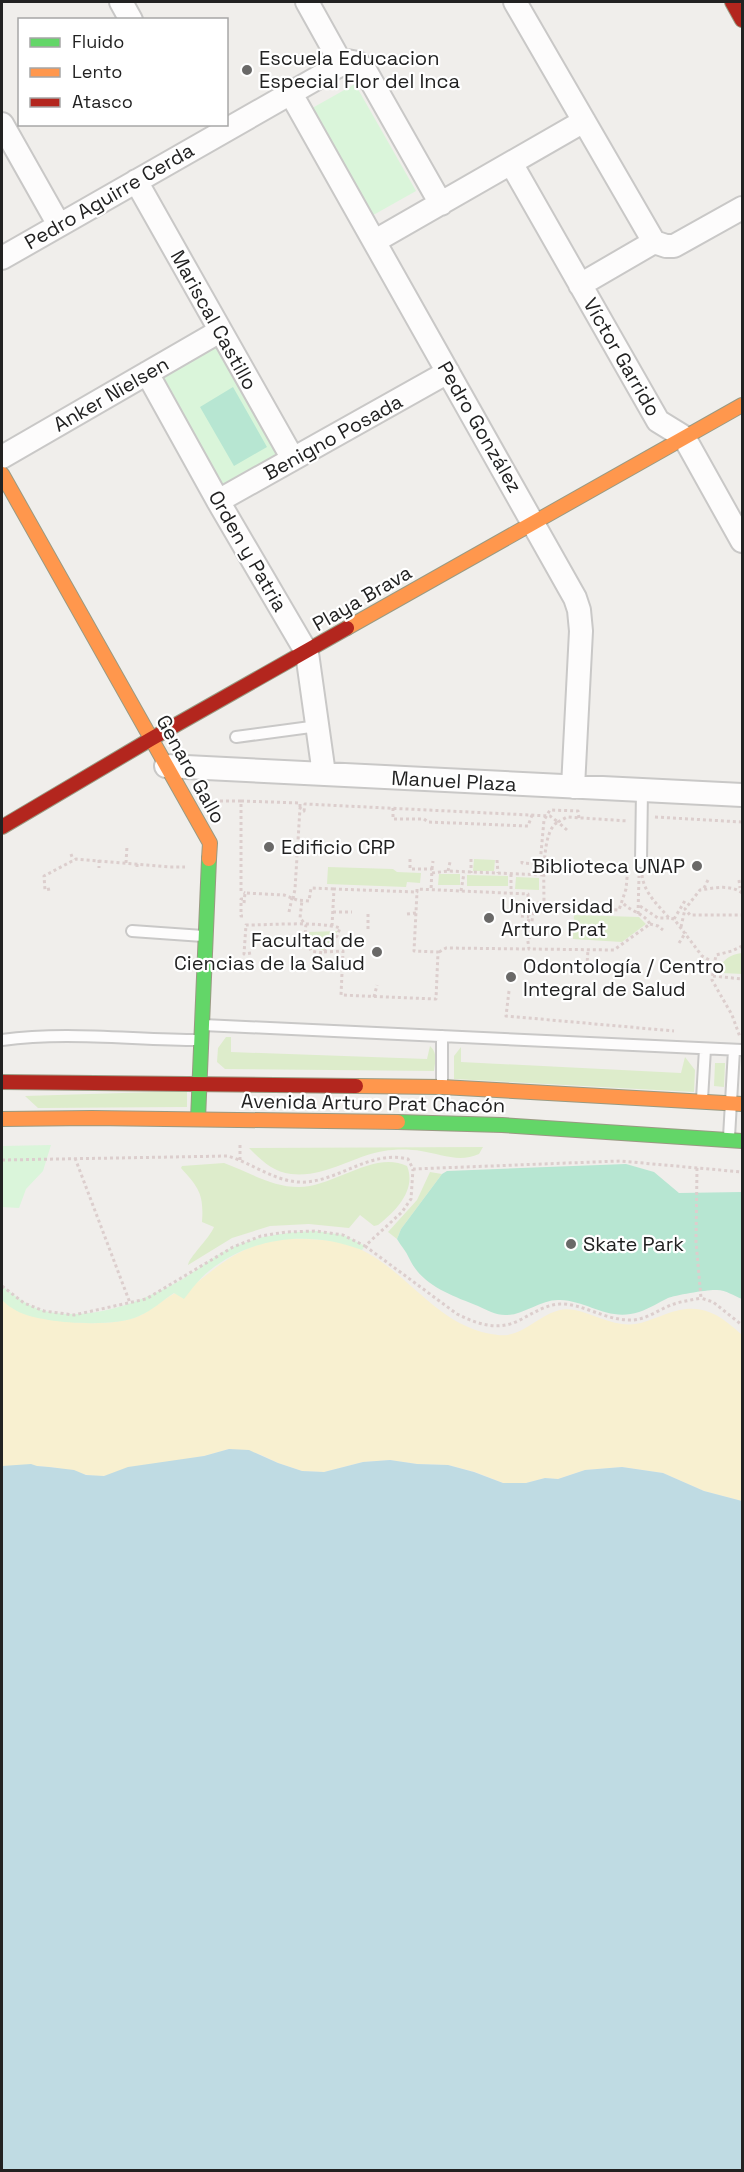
<svg xmlns="http://www.w3.org/2000/svg" width="744" height="2172" font-family="'Space Grotesk',sans-serif">
<rect width="100%" height="100%" fill="#f0eeeb"/>
<path fill="#ddeccb" d="M474,859L495,860L494,871H473Z
M328,867L393,869L397,872L421,873L420,883L407,882L406,887L327,884Z
M439,874H460V885H438Z
M467,875L508,876V886H467Z
M516,877L539,878V890L515,889Z
M574,915L639,917L646,924L622,942L573,939Z
M338,931L324,950L313,949L309,932Z
M742,953V974L722,973L721,965C726,957 733,954 742,953Z
M226,1037H231V1052L427,1059L430,1046C438,1053 435,1062 434,1071L225,1069L217,1062L218,1048Z
M461,1047V1062L681,1073L685,1057L695,1070L694,1092L454,1079V1056Z
M715,1063H725L724,1087L714,1086Z
M187,1091V1107L38,1108L25,1096Z
M483,1147L479,1154C459,1163 441,1154 421,1151C410,1149 395,1149 384,1151C353,1156 324,1178 291,1174C273,1172 261,1160 249,1148Z
M224,1163C249,1172 271,1187 299,1187C334,1187 374,1150 407,1166C417,1190 395,1212 378,1225L374,1226L360,1215L349,1228L309,1224L270,1226L232,1238L188,1265C189,1257 209,1239 214,1227L202,1222C204,1194 199,1188 181,1168L182,1166Z
M430,1172L442,1174L401,1229L397,1239L388,1232L417,1200Z"/>
<path fill="#f8f0d0" d="M284,1239C310,1239 336,1238 360,1249C410,1273 439,1329 498,1335C522,1338 538,1315 560,1310C580,1306 601,1322 622,1324C637,1326 647,1321 661,1316C697,1301 715,1310 742,1335V1501L704,1491L663,1473L622,1467L585,1470L558,1479L545,1478L526,1483H503L475,1472L448,1465L417,1464L390,1460L363,1462L324,1472L302,1471L278,1463L259,1454L229,1449L204,1456L117,1472C97,1483 70,1468 48,1467C33,1465 17,1466 2,1466V1300C22,1315 37,1317 62,1321C83,1324 119,1325 139,1316C150,1311 160,1302 170,1296C179,1290 191,1287 199,1281C229,1257 245,1245 284,1239Z"/>
<path fill="#daf5da" d="M355,84L416,191L368,218L307,111Z
M216,341L280,453L219,487L155,376Z
M51,1145L43,1171L26,1189L19,1208L2,1207V1146Z
M316,1231L343,1235L365,1246L362,1250C311,1230 252,1236 209,1271C199,1279 192,1289 184,1299L174,1293C163,1300 152,1311 139,1316C115,1328 41,1324 17,1311C11,1308 6,1304 2,1300V1286C15,1296 28,1307 45,1311C91,1322 142,1302 181,1280C199,1269 216,1254 236,1246C262,1235 288,1232 316,1231Z"/>
<path fill="#b7e6d2" d="M233,387L267,447L234,466L200,407Z
M626,1164L654,1172L679,1193L742,1192V1299C734,1296 726,1290 717,1290C710,1289 675,1295 668,1298C659,1302 649,1309 639,1312C608,1322 589,1301 560,1300C542,1299 525,1314 508,1315C497,1316 487,1310 478,1306C451,1295 422,1286 409,1258C406,1251 401,1246 397,1239L401,1229L442,1174L447,1171Z"/>
<path fill="#bfdbe3" d="M229,1449L249,1450L278,1463L302,1471L324,1472L363,1462L390,1460L417,1464L448,1465L474,1472L503,1483H526L545,1478L558,1479L585,1470L622,1467L663,1473L704,1491L742,1501V2170H2V1466L31,1464L37,1466L49,1467L74,1470L86,1475L104,1476L128,1467L204,1456Z"/>
<g fill="none" stroke-linecap="round" stroke-linejoin="round">
<g stroke="#c9c8c7" stroke-width="14">
<path id="lane" d="M236,737L318,726
M641,862L642,790
M132,931L203,936
M203,1025L742,1050
M442,1036V1084
M2,1040C66,1031 133,1040 199,1040
M702,1099L705,1049
M729,1137L734,1050"/>
</g>
<g stroke="#c9c8c7" stroke-width="26">
<path id="street" d="M121,2L131,20
M307,2L341,63
M515,2L654,242
M290,92L575,598L579,610L581,631L573,787
M2,124L59,225
M511,163L658,421L684,437L742,541
M136,181L293,459
M375,241L584,121
M2,258L347,61L358,63L365,70L441,204
M580,285L654,242L666,246H674L742,208
M147,373L218,501L307,653L324,774
M2,457L220,331
M218,501L448,372
M166,766L742,795"/>
</g>
<g stroke="#999a82" stroke-width="16">
<path id="fast" d="M198,1119L209,859
M398,1122L502,1125L742,1141"/>
</g>
<g stroke="#999a82" stroke-width="16">
<path id="slow" d="M2,474L210,843L209,859
M347,628L742,405
M356,1086L442,1087L742,1104
M2,1119L92,1118L398,1122"/>
</g>
<g stroke="#999a82" stroke-width="16">
<path id="jam" d="M732,2L742,20
M2,827L151,739L347,628
M2,1082L356,1086"/>
</g>
<path stroke="#dccecd" stroke-width="3" stroke-dasharray="3 3" stroke-linecap="butt" d="M214,801H241V891L245,893
M241,801L300,803V808
M393,808V819H424L428,822L528,826L532,815
M655,817L742,822
M567,830L558,822L567,817L628,821
M71,854L73,860
M410,859V869H432L431,890
M471,859V873
M99,860V868
M497,860L498,873
M522,861V863L540,864L544,820L550,810L578,811L579,818
M126,863L127,846
M137,864V870
M432,869L433,861
M448,871L450,862
M432,873L448,871L545,875
M511,874V893
M642,875C644,893 658,905 669,918L674,919L702,956L709,960L714,966L712,980L732,1015L740,1037
M739,880L740,888
M704,888L708,880
M50,889L45,890L44,876L76,859L169,867H185
M461,891L464,873
M742,893C730,884 714,888 700,890L685,909L690,915H742
M293,899L295,889L300,808L304,811L305,804L550,816L558,822C541,830 544,884 544,903
M244,903L245,893L284,895L297,900L309,901L311,888L334,889
M640,906L658,918H669
M289,912L292,898
M333,912H352
M407,914L416,913
M638,914L639,876
M243,916H241V899H244
M521,916L529,917
M674,919L686,899
M650,924L658,926L663,930
M332,926L334,889L417,892V889L528,894V902L544,903L547,906L619,910L626,889L628,867
M681,927L685,909
M528,928L530,902
M368,929V913
M527,935L529,949L614,950L650,924C644,913 631,912 623,903
M529,939L535,903
M679,943L686,932
M324,952L343,951L341,995L436,999L438,952L414,951L417,892
M439,952L446,948L529,949
M251,953L244,954L246,925C271,925 318,921 340,928L337,936L323,953L311,951C307,942 304,935 306,925L300,918L302,900
M578,964H587L588,950
M714,966L716,955L732,951L742,946
M713,976L742,979
M509,991L506,1016L674,1031
M374,997L377,985
M240,1145V1160
M75,1158L130,1303
M2,1160L228,1156C254,1164 278,1184 306,1182C342,1179 371,1150 408,1159L413,1169L620,1161L742,1172
M697,1168L696,1242L701,1298L713,1302L742,1325
M365,1246L457,1314C477,1324 497,1331 518,1321C532,1314 544,1305 560,1304C582,1303 606,1321 632,1320C646,1320 661,1308 674,1304C683,1301 692,1300 701,1298
M2,1286L24,1303L44,1311L74,1315L146,1299L233,1247L261,1236L286,1232L316,1231L343,1235L365,1246L402,1212L411,1199L413,1169"/>
<use href="#lane" stroke="#fdfcfc" stroke-width="10"/>
<use href="#street" stroke="#fdfcfc" stroke-width="22"/>
<use href="#fast" stroke="#63d668" stroke-width="14"/>
<use href="#slow" stroke="#ff974d" stroke-width="14"/>
<use href="#jam" stroke="#b3261e" stroke-width="14"/>
</g>
<g fill="#6a6968" stroke="#fff" stroke-width="2">
<circle cx="247" cy="70" r="6"/>
<circle cx="269" cy="847" r="6"/>
<circle cx="697" cy="866" r="6"/>
<circle cx="489" cy="918" r="6"/>
<circle cx="377" cy="952" r="6"/>
<circle cx="511" cy="977" r="6"/>
<circle cx="571" cy="1244" r="6"/>
</g>
<g text-anchor="middle" stroke-width="4.5" stroke-linejoin="round" paint-order="stroke">
<g font-size="20" fill="#222" stroke="#fff" text-anchor="start">
<text x="259" y="65">Escuela Educacion<tspan x="259" dy="23">Especial Flor del Inca</tspan></text>
<text x="281" y="854">Edificio CRP</text>
<text x="685" y="873" text-anchor="end">Biblioteca UNAP</text>
<text x="501" y="913">Universidad<tspan x="501" dy="23">Arturo Prat</tspan></text>
<text x="365" y="947" text-anchor="end">Facultad de<tspan x="365" dy="23">Ciencias de la Salud</tspan></text>
<text x="523" y="973">Odontología / Centro<tspan x="523" dy="23">Integral de Salud</tspan></text>
<text x="583" y="1251">Skate Park</text>
</g>
<g font-size="20" fill="#222" stroke="#fff">
<text transform="translate(109 196) rotate(-30)" y="7">Pedro Aguirre Cerda</text>
<text transform="translate(214 320) rotate(61)" y="7">Mariscal Castillo</text>
<text transform="translate(622 357) rotate(60)" y="7">Víctor Garrido</text>
<text transform="translate(111 394) rotate(-30)" y="7">Anker Nielsen</text>
<text transform="translate(480 427) rotate(60)" y="7">Pedro González</text>
<text transform="translate(333 437) rotate(-29)" y="7">Benigno Posada</text>
<text transform="translate(248 551) rotate(60)" y="7">Orden y Patria</text>
<text transform="translate(362 598) rotate(-30)" y="7">Playa Brava</text>
<text transform="translate(191 769) rotate(61)" y="7">Genaro Gallo</text>
<text transform="translate(454 781) rotate(3)" y="7">Manuel Plaza</text>
<text transform="translate(373 1103) rotate(1)" y="7">Avenida Arturo Prat Chacón</text>
</g>
</g>
<rect width="744" height="2172" fill="none" stroke="#222222" stroke-width="6"/>
<rect x="18" y="18" width="210" height="108" fill="#ffffff" stroke="#a7a7a7" stroke-width="1.5"/>
<rect x="30" y="38" width="30" height="9" fill="#63d668" stroke="#a7a7a7" stroke-width="1.5"/>
<text x="72" y="48" font-size="18" fill="#222222">Fluido</text>
<rect x="30" y="68" width="30" height="9" fill="#ff974d" stroke="#a7a7a7" stroke-width="1.5"/>
<text x="72" y="78" font-size="18" fill="#222222">Lento</text>
<rect x="30" y="98" width="30" height="9" fill="#b3261e" stroke="#a7a7a7" stroke-width="1.5"/>
<text x="72" y="108" font-size="18" fill="#222222">Atasco</text>
</svg>
